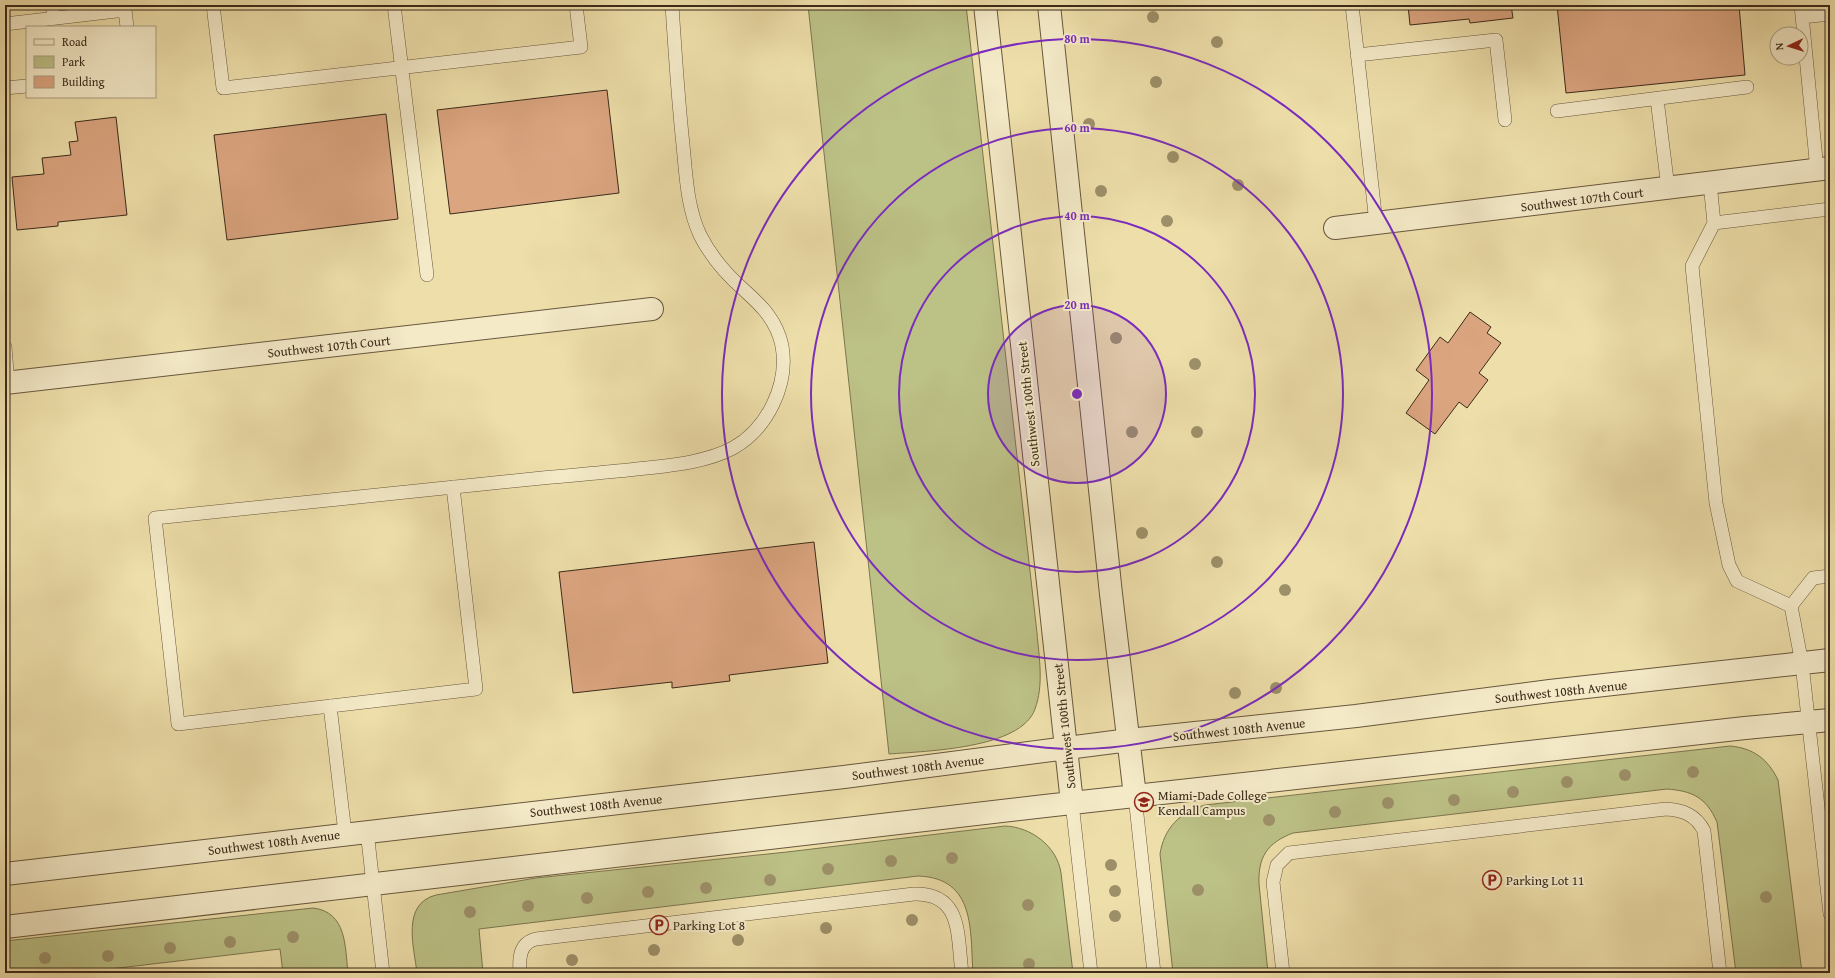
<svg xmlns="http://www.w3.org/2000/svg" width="1835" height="978" font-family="'Gentium Book Plus',serif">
<rect width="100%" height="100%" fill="#eedfaa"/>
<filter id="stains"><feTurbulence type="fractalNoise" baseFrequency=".005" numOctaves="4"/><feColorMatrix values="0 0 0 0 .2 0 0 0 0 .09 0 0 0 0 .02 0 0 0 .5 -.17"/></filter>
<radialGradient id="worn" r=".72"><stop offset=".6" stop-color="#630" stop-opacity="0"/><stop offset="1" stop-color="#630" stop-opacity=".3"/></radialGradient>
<path fill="#bcc186" stroke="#7c7650" d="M808,5H966L1037,633C1039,657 1044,685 1035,709C1021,749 926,751 889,754Z
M1730,746C1753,748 1768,759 1778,780L1802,973H1736L1717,822C1706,797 1692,791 1667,789L1293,833C1267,843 1258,857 1259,884L1268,973H1173L1160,854C1164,828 1180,812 1205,805Z
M1005,826C1031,827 1057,846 1061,873L1073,973H973C970,931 976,878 918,876L479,929L483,973H417C414,947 401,904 436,895L536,878L787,852Z
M313,908C347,912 345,947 348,973H283L280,949L76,973H5V941Z"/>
<path fill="#dba580" stroke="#3b2a19" d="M1408,5H1511L1513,18L1470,23L1469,19L1410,25Z
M1557,5H1739L1745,75L1566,93Z
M607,90L619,193L450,214L437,110Z
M386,114L398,219L227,240L214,135Z
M116,117L127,215L58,222V226L17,230L12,177L44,174L42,158L71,155L69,142L78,141L75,122Z
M1470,312L1491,327L1487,333L1501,343L1479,373L1488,380L1467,408L1459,402L1435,434L1406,413L1429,380L1416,370L1440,337L1448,343Z
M814,542L828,663L729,675L730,681L672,688V682L573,693L559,572Z"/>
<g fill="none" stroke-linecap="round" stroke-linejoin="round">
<g stroke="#68573d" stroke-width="14">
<path id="service" d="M52,5L54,17
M213,5L223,88L581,47L576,5
M394,5L427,275
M1352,5L1376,223
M1801,5L1817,170
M1802,17L1830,14
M5,24L125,10L127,27
M1357,55L1496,40L1505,120
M5,88L27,86
M1657,99L1668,188
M1557,111L1747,87
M1710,183L1714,223L1692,266L1716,503L1729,565L1737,581L1791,606L1802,664L1830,914
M1714,223L1830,209
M5,347L8,383
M453,487L476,689L178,724L155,518C284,505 413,491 542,478C571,475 600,473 628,470C662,466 703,464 733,448C767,429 789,385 782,346C777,321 762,306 744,290C727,275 710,255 700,235C687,207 686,175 683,145C678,98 675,52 672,5
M1791,606L1813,578L1830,576
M330,706L345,833
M1135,796L1154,973
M1072,803L1091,973
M367,831L383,973
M520,973C519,959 519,943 536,939L914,894C963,893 957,936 962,973
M1283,973L1273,882L1277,865L1289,853L1666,809C1683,810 1696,815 1704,831L1720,973"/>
</g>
<g stroke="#68573d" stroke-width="24">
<path id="minor" d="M1335,228L1830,168
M5,383L652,309"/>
</g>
<g stroke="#68573d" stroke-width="24">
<path id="tertiary" d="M985,5L1072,803
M1049,5L1111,594L1135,796
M5,874L844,777L1129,740L1356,716L1550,691L1830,660
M5,927L1045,806L1745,728L1830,720"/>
</g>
<use href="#service" stroke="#f4eac8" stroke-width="13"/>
<use href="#minor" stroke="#f4eac8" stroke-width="22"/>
<use href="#tertiary" stroke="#f4eac8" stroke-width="22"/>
</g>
<g fill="#9d9069">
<circle cx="1153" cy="17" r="6"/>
<circle cx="1217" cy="42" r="6"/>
<circle cx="1156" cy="82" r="6"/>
<circle cx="1089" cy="124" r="6"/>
<circle cx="1173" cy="157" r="6"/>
<circle cx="1238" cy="185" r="6"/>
<circle cx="1101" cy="191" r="6"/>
<circle cx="1167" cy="221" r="6"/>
<circle cx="1116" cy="338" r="6"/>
<circle cx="1195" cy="364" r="6"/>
<circle cx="1132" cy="432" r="6"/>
<circle cx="1197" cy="432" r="6"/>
<circle cx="1142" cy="533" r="6"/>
<circle cx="1217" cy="562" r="6"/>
<circle cx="1285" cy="590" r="6"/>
<circle cx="1276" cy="688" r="6"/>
<circle cx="1235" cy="693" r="6"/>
<circle cx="1693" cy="772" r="6"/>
<circle cx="1625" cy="775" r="6"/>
<circle cx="1567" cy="782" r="6"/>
<circle cx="1513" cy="792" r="6"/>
<circle cx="1454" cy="800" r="6"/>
<circle cx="1388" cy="803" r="6"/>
<circle cx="1335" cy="812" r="6"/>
<circle cx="1269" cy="820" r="6"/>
<circle cx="952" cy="858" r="6"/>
<circle cx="891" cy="861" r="6"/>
<circle cx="1111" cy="865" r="6"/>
<circle cx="828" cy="869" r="6"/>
<circle cx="770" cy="880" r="6"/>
<circle cx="706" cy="888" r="6"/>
<circle cx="1198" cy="890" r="6"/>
<circle cx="1115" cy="891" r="6"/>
<circle cx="648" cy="892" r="6"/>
<circle cx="1766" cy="897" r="6"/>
<circle cx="587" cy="898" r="6"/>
<circle cx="1028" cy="905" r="6"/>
<circle cx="528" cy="906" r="6"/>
<circle cx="470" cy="912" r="6"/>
<circle cx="1115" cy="916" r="6"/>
<circle cx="912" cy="920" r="6"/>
<circle cx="826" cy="928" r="6"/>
<circle cx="293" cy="937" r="6"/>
<circle cx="738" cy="940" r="6"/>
<circle cx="230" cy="942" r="6"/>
<circle cx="170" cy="948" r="6"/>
<circle cx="654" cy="950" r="6"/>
<circle cx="108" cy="956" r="6"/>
<circle cx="45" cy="958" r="6"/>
<circle cx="572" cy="960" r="6"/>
<circle cx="1029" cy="964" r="6"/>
</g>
<circle cx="1077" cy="394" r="89" fill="#7b2cbf" fill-opacity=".12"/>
<g fill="none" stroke="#7b2cbf" stroke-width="2">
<circle cx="1077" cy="394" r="89"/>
<circle cx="1077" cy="394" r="178"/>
<circle cx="1077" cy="394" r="266"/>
<circle cx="1077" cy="394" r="355"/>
</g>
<defs>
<g id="university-ring" transform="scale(1)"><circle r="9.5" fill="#f4eac8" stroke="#8f2418" stroke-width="1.5"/><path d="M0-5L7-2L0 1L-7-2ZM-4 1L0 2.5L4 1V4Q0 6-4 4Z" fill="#8f2418"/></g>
<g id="parking-ring" transform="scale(1)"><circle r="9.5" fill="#f4eac8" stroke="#8f2418" stroke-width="1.5"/><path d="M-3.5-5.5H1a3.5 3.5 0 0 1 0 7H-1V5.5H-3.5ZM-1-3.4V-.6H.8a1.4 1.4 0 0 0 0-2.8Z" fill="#8f2418"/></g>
</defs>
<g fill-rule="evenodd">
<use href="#university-ring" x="1144" y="802"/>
<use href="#parking-ring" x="1492" y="880"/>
<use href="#parking-ring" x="659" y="925"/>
</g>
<g text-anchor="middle" stroke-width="4" stroke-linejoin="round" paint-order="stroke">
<g font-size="13" fill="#3b2a19" stroke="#f4eac8">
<text transform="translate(1582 199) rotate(-7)" y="5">Southwest 107th Court</text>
<text transform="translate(329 346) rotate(-6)" y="5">Southwest 107th Court</text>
<text transform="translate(1028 404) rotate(-96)" y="5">Southwest 100th Street</text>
<text transform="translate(1561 691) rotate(-6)" y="5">Southwest 108th Avenue</text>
<text transform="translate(1064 726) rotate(-96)" y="5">Southwest 100th Street</text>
<text transform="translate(1239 729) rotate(-6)" y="5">Southwest 108th Avenue</text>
<text transform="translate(918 767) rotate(-7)" y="5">Southwest 108th Avenue</text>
<text transform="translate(596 805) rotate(-6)" y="5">Southwest 108th Avenue</text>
<text transform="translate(274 842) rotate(-7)" y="5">Southwest 108th Avenue</text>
</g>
<g font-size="13" fill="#3b2a19" stroke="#f4eac8" text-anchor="start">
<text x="1158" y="800">Miami-Dade College<tspan x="1158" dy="15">Kendall Campus</tspan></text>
<text x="1506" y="885">Parking Lot 11</text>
<text x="673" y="930">Parking Lot 8</text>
</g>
</g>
<circle cx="1077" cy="394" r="6" fill="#7b2cbf" stroke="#f4eac8" stroke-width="2"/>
<g font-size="12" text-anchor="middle" font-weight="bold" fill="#7b2cbf" stroke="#f4eac8" stroke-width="4" stroke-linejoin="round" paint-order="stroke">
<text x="1077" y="43">80 m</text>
<text x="1077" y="132">60 m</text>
<text x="1077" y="220">40 m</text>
<text x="1077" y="309">20 m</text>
</g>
<rect width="1835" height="978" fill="none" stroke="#eedfaa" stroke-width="20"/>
<rect x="6" y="6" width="1823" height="966" fill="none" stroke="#3b2a19" stroke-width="2"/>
<rect x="10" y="10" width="1815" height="958" fill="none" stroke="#3b2a19"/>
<rect x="26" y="26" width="130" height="72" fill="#f4eac8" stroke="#aa9d82"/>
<rect x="34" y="39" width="20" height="6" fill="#f4eac8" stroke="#aa9d82"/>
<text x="62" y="46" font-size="12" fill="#3b2a19">Road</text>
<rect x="34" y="56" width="20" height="12" fill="#bcc186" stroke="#aa9d82"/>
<text x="62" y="66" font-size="12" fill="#3b2a19">Park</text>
<rect x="34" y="76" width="20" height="12" fill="#dba580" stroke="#aa9d82"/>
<text x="62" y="86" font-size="12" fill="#3b2a19">Building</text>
<g transform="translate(1789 46) rotate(266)"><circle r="19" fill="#f4eac8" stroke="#aa9d82"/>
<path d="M0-3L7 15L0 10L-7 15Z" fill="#8f2418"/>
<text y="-6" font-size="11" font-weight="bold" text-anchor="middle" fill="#3b2a19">N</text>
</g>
<rect width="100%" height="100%" filter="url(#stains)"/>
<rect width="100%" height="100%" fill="url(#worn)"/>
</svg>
